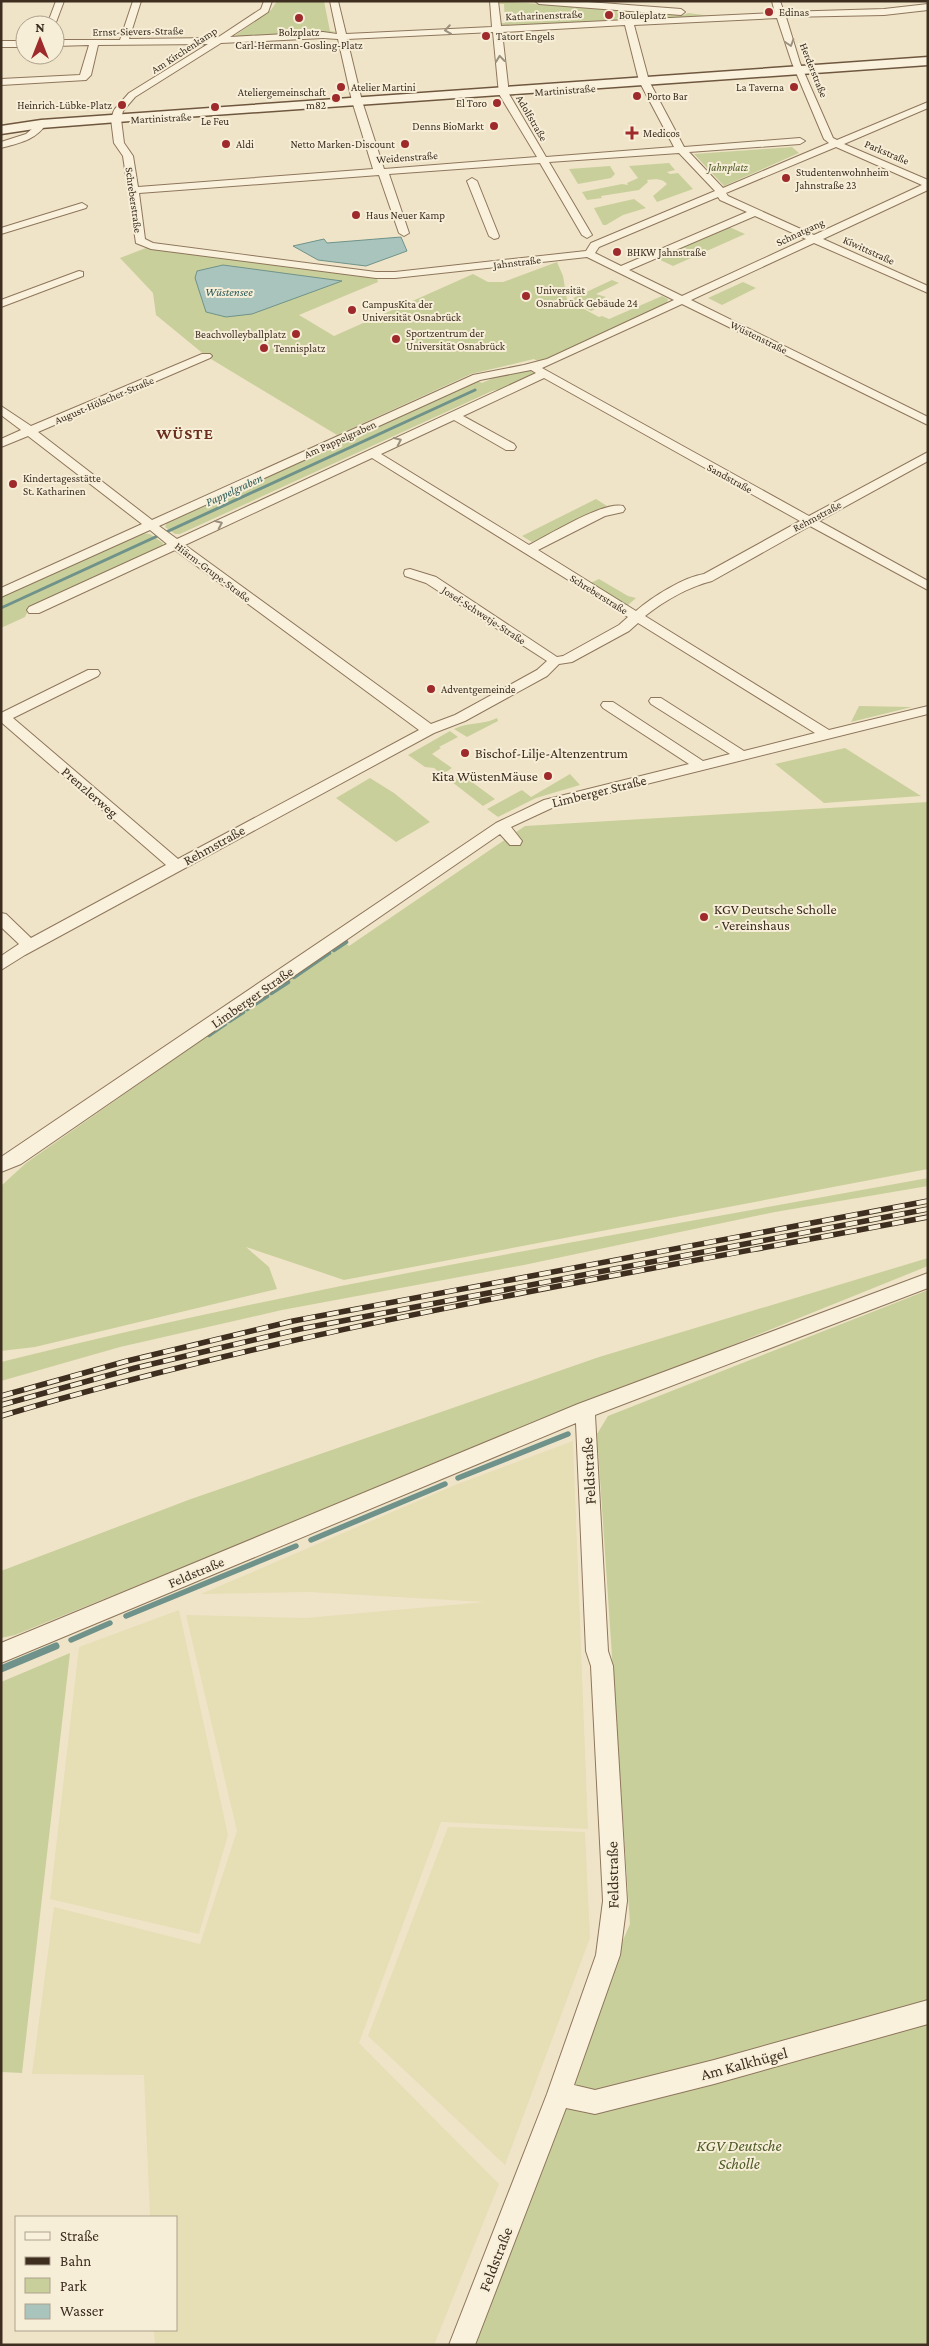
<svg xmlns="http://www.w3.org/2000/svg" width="929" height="2346" font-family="'Crimson Pro',serif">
<rect width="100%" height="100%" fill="#f0e4c8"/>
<path fill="#e6deb5" d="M573,1441L588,1829L441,1822L359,2043L499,2184L434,2345H155L154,2330H176V2217H150L144,2075L32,2074L54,1907L200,1944L237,1831L186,1615L306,1618L485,1602L309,1592L201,1594L455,1485Z
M179,1610L228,1835L199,1934L50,1899L79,1647Z
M448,1827L585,1832L590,1938L505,2165L368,2036Z"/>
<path fill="#c9cf9b" d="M277,1H324L330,31L337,32L233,37L271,10Z
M499,1L610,9L620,8L623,21L505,25L503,27H499L498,23H505L504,4H497Z
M628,10L684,15L688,13L711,16L638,19L636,21L631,20L630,18H636L635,13H629Z
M792,147L799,153L724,186L694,154Z
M669,163L675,170L667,172L670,174L678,173L693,189L657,202L653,196L667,184C662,178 654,179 647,180L648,182L639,190L601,196L602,198L587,200L582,192L622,184L628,185L627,183L638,178L629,166Z
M610,166L615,174L611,178L578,184L569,169Z
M634,199L646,208L623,215L606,225H603L594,208Z
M727,226L745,234L673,266L656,258Z
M151,246L376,275L378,282L299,315L334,336L473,274L488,282H503L557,262L563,276L567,300L599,317L602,316L609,319L662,296L668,299L667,303L547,360L539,362L534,359L471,374L337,435L206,356L156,315L153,293L120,258Z
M612,280L619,283L596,294L606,297L601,300L608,303L591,311L569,300Z
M743,282L756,288L722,305L708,298Z
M529,370L536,373L502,389L492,391L180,534H175L165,527L167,522L335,445C344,442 356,440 361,433L476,380L482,383L491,379V376Z
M596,499L607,506L532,542L522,536Z
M140,533L150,534L163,543L162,547L29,609L25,617L1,628V597Z
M599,579L628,596L636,598L627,606L590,583Z
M859,706L912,707L851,722Z
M497,718L498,721L467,737L454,729C468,722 483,725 497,718Z
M450,731L458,737L439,747L441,748L432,754L452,768L446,772L458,780L465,777L495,799L483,806L434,768L425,767L408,755Z
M845,748L921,796L824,803L775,764Z
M570,774L580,785L536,798L498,817L487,809L522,790L531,797Z
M370,778L394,793L430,822L396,842L336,798Z
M928,802V1169L344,1280L246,1247L269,1267L277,1289L35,1347L1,1351V1186L26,1163L196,1044L197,1041L343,941L349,946L525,826Z
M928,1178V1186L775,1212L524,1265L282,1310L120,1347L1,1381V1362C306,1285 618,1235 928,1178Z
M928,1258V1266L15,1635L1,1638V1571L191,1499L599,1357Z
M928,1290V2345H470L572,2058L630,1924L597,1434L608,1416Z
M70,1653L22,2073L1,2072V1682Z"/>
<path fill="#a9c4bc" stroke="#6f938a" d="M401,237L407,251L366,266L318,260L293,246L324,239L327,243Z
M223,265L342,281L252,314L226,317L206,312L195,278L197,271Z"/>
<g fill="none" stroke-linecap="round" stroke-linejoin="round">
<path stroke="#6f938a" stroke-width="3" d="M1,608L475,390"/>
<path stroke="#6f938a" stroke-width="4.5" d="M334,950L346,942
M294,977L329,953
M271,993L288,982
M247,1009L267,996
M229,1021L243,1012
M209,1035L225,1024"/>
<path stroke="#6f938a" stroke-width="5.5" d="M458,1478L568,1434
M311,1540L445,1484
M126,1616L296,1546
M71,1640L110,1623"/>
<path stroke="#6f938a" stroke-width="7" d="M1,1669L56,1646"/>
<g stroke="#8d765c" stroke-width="2">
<path id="minor" d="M56,1H64L55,25H47Z
M133,1H141L129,39L217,38L261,9L264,1H272L268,12L230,37L323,32L337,34L330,1H338L346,34L492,27L490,1H498L501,26L775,13L772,1H780L784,12L884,9L928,4V10L884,15L786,17L800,63L833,138L837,140L928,102V108L844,144L928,180V190L823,239L928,286V293L814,243L691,300L928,417V425L682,304L542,368L809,516L928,452V461L819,521L928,581V590L810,526L712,581C688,587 664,601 645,616L829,730L928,706V714L554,807L511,827L522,841L520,845H510L500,834L21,1164L1,1172V1157L496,823L544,800L689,764L603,708L601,705L603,702H613L703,761L730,754L651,704L649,701L651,698H661L744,751L815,733L638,623L629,631L572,662L559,664L547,676L465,721L434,733L25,955L1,970V956L19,944L1,927V913L6,914L31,938L166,865L1,722V713L88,670H98L100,673L98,676L13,718L178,859L419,730L175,550L39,613H29L27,610L29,607L167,544L150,530L1,597V588L142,524L28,436L1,447V439L21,430L1,415V406L31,426L202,354H210L212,356L210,358L38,432L152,520L473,375L524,365L547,359L674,300L587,257L395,278H376L151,249L136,243L123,156L114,143L111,119L114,110L129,93L208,44L98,45L91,75L86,80L1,85V79L80,75L89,45L55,46V40H120ZM777,18L792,63L824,139L829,143L723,188L689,152L800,144L805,141L800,138L684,147L649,81L634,25ZM625,25L639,81L674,147L546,157L509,94L502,32ZM493,32L499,94L537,157L384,169L362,101L347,39ZM323,38L338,39L352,101L373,169L138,187L133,156L124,143L121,119L123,111L135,97L221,43ZM836,147L922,185L814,235L728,196L726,193ZM679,153L715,191L591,243L586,251L395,272H376L153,243L145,239L139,193L379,175L399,233L404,236L409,233L389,174L540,163L582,235L587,238L592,235L549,162ZM718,197L720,200L747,212L621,266L595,253L599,247ZM755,216L806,239L682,296L629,270ZM531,370L536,373L177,539L159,526L480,380ZM544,378L800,521L704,574C684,577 652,597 636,611L538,550L605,516L623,512L625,509L623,506C603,501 549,535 529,545L381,454L454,420L506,450H514L516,447L514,444L463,416ZM372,458L628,617L619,625L563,656L557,657L436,577L410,569L405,570L404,573L405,576L426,583L547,661L537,670L455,715L431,724L185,545Z
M535,1H575L681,9L685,12L681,15L539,4Z
M1,41H25V47H1Z
M41,121L46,124C36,140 19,143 1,148V142L26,134Z
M472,178L477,181L499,236L498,238L494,239L489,236L467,181Z
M82,203L87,206L86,208L1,234V228Z
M79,271L83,272V276L1,307V300Z
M928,1273V1288L595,1415L608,1651L613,1666L627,1901L620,1955L574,2085L595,2090L714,2060L928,2000V2024L714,2084L595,2114L566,2108L475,2345H449L547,2094L596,1955L603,1901L591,1666L586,1651L576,1423L1,1663V1643L578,1404Z"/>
</g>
<g stroke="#6f573f" stroke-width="3">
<path id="secondary" d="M928,57V65L143,120L41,128L1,134V126L41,120Z"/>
</g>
<use href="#minor" fill="#faf1dc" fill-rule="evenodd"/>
<use href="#secondary" fill="#faf1dc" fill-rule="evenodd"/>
<g stroke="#3d2e20" stroke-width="5.5">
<path id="rail" d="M1,1396L127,1361L293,1321L928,1201
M1,1405L135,1368L300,1329L928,1209
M1,1416C304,1326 618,1276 928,1217"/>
</g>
<use href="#rail" stroke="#f7eed8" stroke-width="4" stroke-dasharray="12" stroke-linecap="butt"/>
</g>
<defs><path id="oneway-chevron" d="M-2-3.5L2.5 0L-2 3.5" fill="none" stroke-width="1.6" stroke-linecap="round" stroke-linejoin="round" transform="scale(1.25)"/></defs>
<g stroke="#9c907e">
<use href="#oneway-chevron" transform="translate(448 30) rotate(171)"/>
<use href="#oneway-chevron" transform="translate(790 43) rotate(72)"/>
<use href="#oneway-chevron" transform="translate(500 59) rotate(-96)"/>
<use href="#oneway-chevron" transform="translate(398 441) rotate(-25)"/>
<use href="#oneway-chevron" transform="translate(219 524) rotate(-25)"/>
</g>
<g fill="#9e2a2b" stroke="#f7eed8" stroke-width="2">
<circle cx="769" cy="12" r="5"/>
<circle cx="609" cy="15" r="5"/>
<circle cx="299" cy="18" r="5"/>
<circle cx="486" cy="36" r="5"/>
<circle cx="341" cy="87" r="5"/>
<circle cx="794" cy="87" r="5"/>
<circle cx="637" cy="96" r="5"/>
<circle cx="336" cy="98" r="5"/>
<circle cx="497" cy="103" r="5"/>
<circle cx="122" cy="105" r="5"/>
<circle cx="215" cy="107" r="5"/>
<circle cx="494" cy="126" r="5"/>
<path d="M629.5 125.5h5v5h5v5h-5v5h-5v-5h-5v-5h5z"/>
<circle cx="226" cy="144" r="5"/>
<circle cx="405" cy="144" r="5"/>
<circle cx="786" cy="178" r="5"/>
<circle cx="356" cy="215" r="5"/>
<circle cx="617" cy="252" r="5"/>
<circle cx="526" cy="296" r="5"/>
<circle cx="352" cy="310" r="5"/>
<circle cx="296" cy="334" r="5"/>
<circle cx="396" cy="339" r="5"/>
<circle cx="264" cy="348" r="5"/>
<circle cx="13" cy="484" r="5"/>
<circle cx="431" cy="689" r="5"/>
<circle cx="465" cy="753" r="5"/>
<circle cx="548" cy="776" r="5"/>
<circle cx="704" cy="917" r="5"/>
</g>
<g text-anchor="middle" stroke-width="4" stroke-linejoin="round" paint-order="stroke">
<g font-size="11" fill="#3d2e20" stroke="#f7eed8" text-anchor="start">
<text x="779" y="16">Edinas</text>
<text x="619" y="19">Bouleplatz</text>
<text x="299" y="36" text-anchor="middle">Bolzplatz<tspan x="299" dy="13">Carl-Hermann-Gosling-Platz</tspan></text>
<text x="496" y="40">Tatort Engels</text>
<text x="351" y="91">Atelier Martini</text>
<text x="784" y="91" text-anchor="end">La Taverna</text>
<text x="326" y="96" text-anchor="end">Ateliergemeinschaft<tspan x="326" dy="13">m82</tspan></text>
<text x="647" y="100">Porto Bar</text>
<text x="487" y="107" text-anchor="end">El Toro</text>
<text x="112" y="109" text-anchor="end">Heinrich-Lübke-Platz</text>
<text x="215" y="125" text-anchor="middle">Le Feu</text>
<text x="484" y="130" text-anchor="end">Denns BioMarkt</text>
<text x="643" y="137">Medicos</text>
<text x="236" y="148">Aldi</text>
<text x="395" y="148" text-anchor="end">Netto Marken-Discount</text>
<text x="796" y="176">Studentenwohnheim<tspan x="796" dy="13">Jahnstraße 23</tspan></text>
<text x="366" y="219">Haus Neuer Kamp</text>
<text x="627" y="256">BHKW Jahnstraße</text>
<text x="536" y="294">Universität<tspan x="536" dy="13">Osnabrück Gebäude 24</tspan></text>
<text x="362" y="308">CampusKita der<tspan x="362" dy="13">Universität Osnabrück</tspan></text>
<text x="406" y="337">Sportzentrum der<tspan x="406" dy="13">Universität Osnabrück</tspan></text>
<text x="286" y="338" text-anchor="end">Beachvolleyballplatz</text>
<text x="274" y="352">Tennisplatz</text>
<text x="23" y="482">Kindertagesstätte<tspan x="23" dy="13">St. Katharinen</tspan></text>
<text x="441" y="693">Adventgemeinde</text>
</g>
<g font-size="11" fill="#3d2e20" stroke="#f7eed8">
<text transform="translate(544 15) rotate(-2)" y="4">Katharinenstraße</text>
<text transform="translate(138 31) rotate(-1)" y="4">Ernst-Sievers-Straße</text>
<text transform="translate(184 50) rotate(-33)" y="4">Am Kirchenkamp</text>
<text transform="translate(814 70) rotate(68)" y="4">Herderstraße</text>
<text transform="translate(565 90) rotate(-4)" y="4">Martinistraße</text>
<text transform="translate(161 118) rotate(-3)" y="4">Martinistraße</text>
<text transform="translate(532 118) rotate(60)" y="4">Adolfstraße</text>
<text transform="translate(887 152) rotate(23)" y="4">Parkstraße</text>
<text transform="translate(407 157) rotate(-4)" y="4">Weidenstraße</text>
<text transform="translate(134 200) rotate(82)" y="4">Schreberstraße</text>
<text transform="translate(800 232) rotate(-25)" y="4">Schnatgang</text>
<text transform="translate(869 250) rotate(24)" y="4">Kiwittstraße</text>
<text transform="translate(517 262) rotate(-7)" y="4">Jahnstraße</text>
<text transform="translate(759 337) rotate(26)" y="4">Wüstenstraße</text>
<text transform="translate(104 400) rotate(-23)" y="4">August-Hölscher-Straße</text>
<text transform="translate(340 439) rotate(-24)" y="4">Am Pappelgraben</text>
<text transform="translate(730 478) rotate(29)" y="4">Sandstraße</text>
<text transform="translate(817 516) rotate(-28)" y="4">Rehmstraße</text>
<text transform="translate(213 572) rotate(37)" y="4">Hiärm-Grupe-Straße</text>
<text transform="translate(599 594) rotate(32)" y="4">Schreberstraße</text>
<text transform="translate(484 615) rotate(33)" y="4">Josef-Schwetje-Straße</text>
</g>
<g font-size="11" font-style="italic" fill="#4d5a26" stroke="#f7eed8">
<text x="728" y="171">Jahnplatz</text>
</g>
<g font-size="12" font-style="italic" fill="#2f5d5a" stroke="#f7eed8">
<text x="229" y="296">Wüstensee</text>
<text transform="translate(234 490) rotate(-25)" y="4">Pappelgraben</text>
</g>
<g font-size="14" fill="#3d2e20" stroke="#f7eed8" text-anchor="start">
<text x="475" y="758">Bischof-Lilje-Altenzentrum</text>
<text x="538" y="781" text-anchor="end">Kita WüstenMäuse</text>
<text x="714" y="914">KGV Deutsche Scholle<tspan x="714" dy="16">- Vereinshaus</tspan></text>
</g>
<g font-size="14" fill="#3d2e20" stroke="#f7eed8">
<text transform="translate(599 791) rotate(-14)" y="5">Limberger Straße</text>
<text transform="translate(90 792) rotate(41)" y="5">Prenzlerweg</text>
<text transform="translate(214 845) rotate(-29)" y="5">Rehmstraße</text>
<text transform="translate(252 997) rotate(-35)" y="5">Limberger Straße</text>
<text transform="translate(196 1572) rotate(-23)" y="5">Feldstraße</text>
</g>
<g font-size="16" font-weight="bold" letter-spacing="1" fill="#6b2e1e" stroke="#f7eed8">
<text x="185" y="439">WÜSTE</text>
</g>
<g font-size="16" fill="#3d2e20" stroke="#f7eed8">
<text transform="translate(588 1471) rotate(-93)" y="6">Feldstraße</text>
<text transform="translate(612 1875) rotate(-91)" y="6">Feldstraße</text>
<text transform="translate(744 2063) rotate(-15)" y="6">Am Kalkhügel</text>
<text transform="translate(495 2259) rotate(-69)" y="6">Feldstraße</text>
</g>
<g font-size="16" font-style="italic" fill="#4d5a26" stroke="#f7eed8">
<text x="739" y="2151">KGV Deutsche<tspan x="739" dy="18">Scholle</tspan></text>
</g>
</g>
<rect width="929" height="2346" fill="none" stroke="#3d2e20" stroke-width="5"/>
<rect x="15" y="2216" width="162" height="115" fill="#f7eed8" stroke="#ada18e"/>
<rect x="25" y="2232" width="25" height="8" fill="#faf1dc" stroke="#ada18e"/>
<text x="60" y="2241" font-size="15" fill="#3d2e20">Straße</text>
<rect x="25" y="2257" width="25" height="8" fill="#3d2e20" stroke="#ada18e"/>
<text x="60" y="2266" font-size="15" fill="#3d2e20">Bahn</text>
<rect x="25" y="2278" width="25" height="15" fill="#c9cf9b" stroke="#ada18e"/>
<text x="60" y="2291" font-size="15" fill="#3d2e20">Park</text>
<rect x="25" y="2304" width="25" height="15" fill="#a9c4bc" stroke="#ada18e"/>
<text x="60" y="2316" font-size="15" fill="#3d2e20">Wasser</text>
<g transform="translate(40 40)"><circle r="24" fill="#f7eed8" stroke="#ada18e"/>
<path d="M0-4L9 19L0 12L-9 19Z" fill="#9e2a2b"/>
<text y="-8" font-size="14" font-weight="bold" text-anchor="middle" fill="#3d2e20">N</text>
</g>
</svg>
